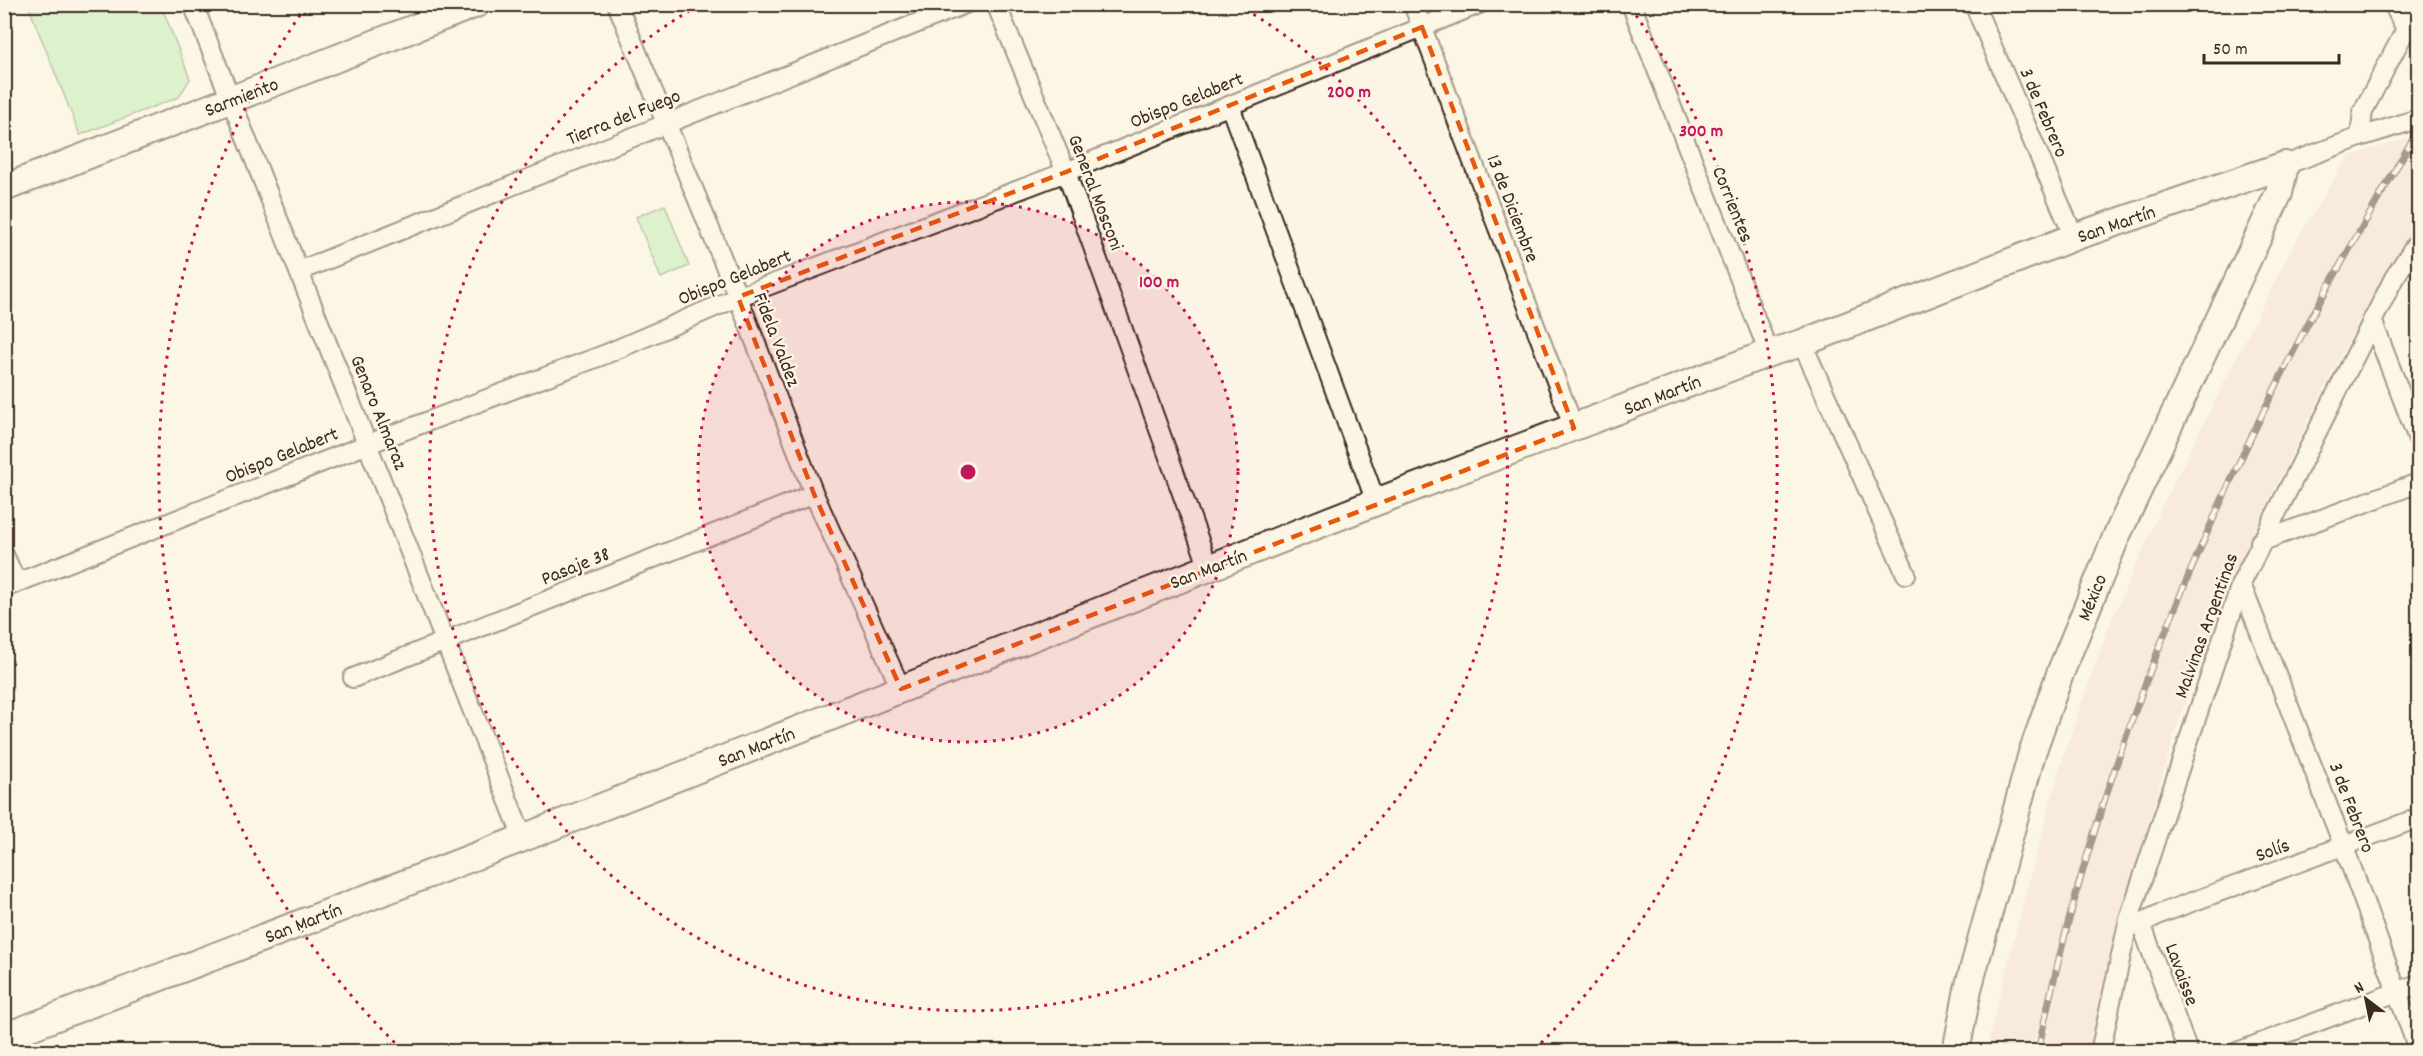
<svg xmlns="http://www.w3.org/2000/svg" width="2423" height="1056" font-family="Dekko,sans-serif">
<rect width="100%" height="100%" fill="#fcf5e5"/>
<filter id="ink" filterUnits="userSpaceOnUse"><feTurbulence type="fractalNoise" baseFrequency=".0167" numOctaves="2"/><feDisplacementMap in="SourceGraphic" scale="12" xChannelSelector="R" yChannelSelector="G"/><feConvolveMatrix kernelMatrix="1 2 1 2 8 2 1 2 1" color-interpolation-filters="sRGB"/></filter>
<g filter="url(#ink)">
<path fill="#f3ddce" d="M2418,135V222L2385,275L2344,348L2259,521L2226,594L2197,668L2174,736L2133,876L2107,971L2089,1051L1986,1052L2028,884L2064,754L2107,631L2164,502L2290,251L2348,157Z"/>
<path fill="#b8ecad" stroke="#7a8b66" stroke-width="1.5" d="M28,5H161L190,79L179,97L80,135Z
M665,205L689,266L661,278L636,217Z"/>
<g fill="none" stroke-linecap="round" stroke-linejoin="round">
<g stroke="#3b2a1e" stroke-width="22">
<path id="street" d="M193,4L523,838
M617,4L738,297L814,494L901,689
M996,4L1066,172L1209,568
M1413,4L1574,428
M1631,4L1769,353
M1974,4L2074,237
M2393,4L2406,29
M1230,106L1376,502
M2360,137L2363,111L2406,29L2418,10
M2285,165L2360,137L2418,119
M299,271L965,4
M2372,320L2418,439
M1802,343L1906,574
M2260,542L2418,483
M4,555L17,583
M2241,584L2344,847L2418,1049
M4,588L368,444L606,354L738,297L1066,172L1479,4
M353,678L814,494
M2130,920L2141,923L2188,1052
M2141,923L2162,913L2418,818
M2100,1052L2129,919L2241,584L2394,278L2418,241
M2237,1052L2418,984"/>
</g>
<g stroke="#3b2a1e" stroke-width="30">
<path id="secondary" d="M4,188L476,4
M4,1037L523,838L1376,502L1769,353L1802,343L2074,237L2285,165
M1956,1052L1968,989L2032,753L2061,671L2117,535L2279,193L2285,165"/>
</g>
<use href="#street" stroke="#fcf5e5" stroke-width="18"/>
<use href="#secondary" stroke="#fcf5e5" stroke-width="26"/>
<g stroke="#3b2a1e" stroke-width="7">
<path id="rail" d="M2038,1052C2089,799 2186,559 2304,331C2340,263 2380,197 2418,130"/>
</g>
<use href="#rail" stroke="#fcf5e5" stroke-width="4.5" stroke-dasharray="14" stroke-linecap="butt"/>
</g>
</g>
<path d="M0 0H2423V1056H0ZM1422,27L1574,428L901,689L814,494L738,297L1066,172Z" fill="#fcf5e5" fill-opacity=".55" fill-rule="evenodd"/>
<path fill="none" stroke="#e8590c" stroke-width="4.5" stroke-dasharray="12 8" stroke-linejoin="round" d="M1422,27L1574,428L901,689L814,494L738,297L1066,172Z"/>
<circle cx="968" cy="472" r="270" fill="#c2185b" fill-opacity=".12"/>
<g fill="none" stroke="#c2185b" stroke-width="3" stroke-dasharray="3 6">
<circle cx="968" cy="472" r="270"/>
<path d="M1238 5A539 539 0 1 1 699 5"/>
<path d="M401 1049A809 809 0 0 1 305 8M1631 8A809 809 0 0 1 1535 1049"/>
</g>
<g text-anchor="middle" stroke-width="5" stroke-linejoin="round" paint-order="stroke">
<g font-size="20" fill="#3b2a1e" stroke="#fcf5e5">
<text transform="translate(241 96) rotate(-21)" y="7">Sarmiento</text>
<text transform="translate(1186 99) rotate(-22)" y="7">Obispo Gelabert</text>
<text transform="translate(2045 112) rotate(67)" y="7">3 de Febrero</text>
<text transform="translate(623 116) rotate(-22)" y="7">Tierra del Fuego</text>
<text transform="translate(1097 192) rotate(69)" y="7">General Mosconi</text>
<text transform="translate(1734 204) rotate(68)" y="7">Corrientes</text>
<text transform="translate(1514 208) rotate(69)" y="7">13 de Diciembre</text>
<text transform="translate(2116 223) rotate(-19)" y="7">San Martín</text>
<text transform="translate(734 276) rotate(-22)" y="7">Obispo Gelabert</text>
<text transform="translate(778 339) rotate(69)" y="7">Fidela Valdez</text>
<text transform="translate(1662 394) rotate(-21)" y="7">San Martín</text>
<text transform="translate(380 412) rotate(68)" y="7">Genaro Almaraz</text>
<text transform="translate(281 454) rotate(-22)" y="7">Obispo Gelabert</text>
<text transform="translate(575 565) rotate(-22)" y="7">Pasaje 38</text>
<text transform="translate(1208 568) rotate(-21)" y="7">San Martín</text>
<text transform="translate(2091 597) rotate(-68)" y="7">México</text>
<text transform="translate(2205 625) rotate(-70)" y="7">Malvinas Argentinas</text>
<text transform="translate(756 746) rotate(-21)" y="7">San Martín</text>
<text transform="translate(2353 807) rotate(69)" y="7">3 de Febrero</text>
<text transform="translate(2272 849) rotate(-20)" y="7">Solís</text>
<text transform="translate(303 922) rotate(-21)" y="7">San Martín</text>
<text transform="translate(2183 974) rotate(70)" y="7">Lavaisse</text>
</g>
</g>
<circle cx="968" cy="472" r="9" fill="#c2185b" stroke="#fcf5e5" stroke-width="3"/>
<g font-size="18" text-anchor="middle" font-weight="bold" fill="#c2185b" stroke="#fcf5e5" stroke-width="5" stroke-linejoin="round" paint-order="stroke">
<text x="1349" y="97">200 m</text>
<text x="1701" y="136">300 m</text>
<text x="1159" y="287">100 m</text>
</g>
<rect width="2423" height="1056" fill="none" stroke="#fcf5e5" stroke-width="24"/>
<rect x="12" y="12" width="2399" height="1032" fill="none" stroke="#3b2a1e" stroke-width="2" filter="url(#ink)"/>
<g transform="translate(2366 999) rotate(328)" stroke="#fcf5e5" stroke-width="4.5" paint-order="stroke">
<path d="M0-4.5L10 22L0 15L-10 22Z" fill="#3b2a1e"/>
<text y="-9" font-size="16" font-weight="bold" text-anchor="middle" fill="#3b2a1e">N</text>
</g>
<path d="M2204 54v9h135v-9" fill="none" stroke="#3b2a1e" stroke-width="3"/>
<text x="2213" y="54" font-size="18" fill="#3b2a1e" stroke="#fcf5e5" stroke-width="4.5" paint-order="stroke">50 m</text>
</svg>
